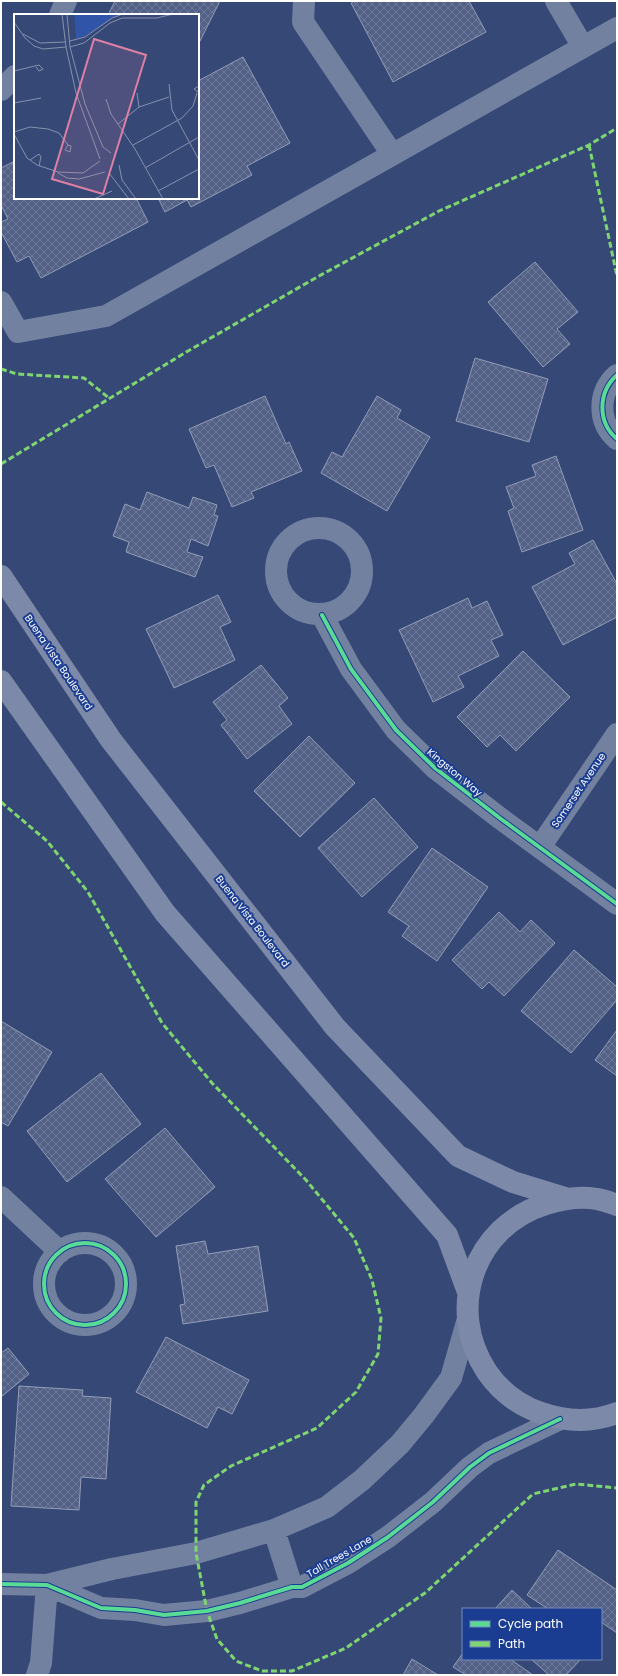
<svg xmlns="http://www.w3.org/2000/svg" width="618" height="1676" font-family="Poppins,sans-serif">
<defs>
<pattern id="building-cross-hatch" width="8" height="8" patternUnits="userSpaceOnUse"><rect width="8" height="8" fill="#536186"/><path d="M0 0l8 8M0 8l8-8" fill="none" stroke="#6d7998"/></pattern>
</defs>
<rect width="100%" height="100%" fill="#364876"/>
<path fill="url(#building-cross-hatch)" stroke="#939db7" d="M115,1H220L198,45V15H108Z
M355,1H469L486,32L393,82L351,3Z
M243,57L290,143L247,166L252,175L191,207L187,200L165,212L158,198H198V81Z
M15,161V198H136L148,222L41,278L29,256L17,262L1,232V222L8,219L1,205V168Z
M535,262L578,312L557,329L570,344L543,367L488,302Z
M475,358L548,379L529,442L456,421Z
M265,396L286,444L289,442L302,471L251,492L254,498L232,507L214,465L206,468L189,429Z
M377,396L401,410L397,418L430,437L387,511L321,473L332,452L342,457Z
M556,456L583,530L522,552L508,511L514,508L506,487L536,476L532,465Z
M147,492L189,508L193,497L217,505L214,515L218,516L208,546L191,539L187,552L203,557L195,577L126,552L129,542L113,536L125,504L140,510Z
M593,540L617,584V617L563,645L532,587L575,564L569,553Z
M218,595L231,622L220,627L235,660L174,688L146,629Z
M468,598L472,608L487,601L503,635L491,640L499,656L458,676L464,687L433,702L399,630Z
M523,651L570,697L516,751L500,735L487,747L457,717Z
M261,665L288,698L279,706L292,724L247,759L221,725L227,720L213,702Z
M309,736L355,783L300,837L254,791Z
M374,798L418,847L362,897L318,848Z
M432,848L488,887L437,961L402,936L409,926L388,912Z
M499,912L520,932L531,920L555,943L504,996L489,982L482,989L452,960Z
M574,950L617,987V1000L571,1053L521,1011Z
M1,1021L52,1052L8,1126L1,1122Z
M617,1030V1076L595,1060Z
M101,1073L141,1124L67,1182L27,1131Z
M165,1128L215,1187L156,1237L105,1179Z
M205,1241L208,1254L258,1246L268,1311L183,1324L180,1305L185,1304L176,1246Z
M166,1337L249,1380L232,1414L218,1407L207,1428L136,1392Z
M8,1348L29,1374L1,1397V1353Z
M19,1386L83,1390L82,1396L111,1398L106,1479L81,1477L79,1510L11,1506Z
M558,1550L617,1590V1633L601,1622V1609H548L527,1595Z
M512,1590L532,1609H495Z
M463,1653V1659H510L533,1675H466L453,1667Z
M412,1659L438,1675H403Z
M531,1659H581L566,1675H549Z"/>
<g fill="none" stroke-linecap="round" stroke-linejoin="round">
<path stroke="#7381a1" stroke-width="22" d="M304,1L303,22L392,154
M556,1L583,47
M60,15L66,1
M1,90L15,76
M1,302L18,332L106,316L617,28
M617,375C598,392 597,422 617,439
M276 571a43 43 0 1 1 86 0a43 43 0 1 1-86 0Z
M322,615L351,669L396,730L435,768L501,819L617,904
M540,847L617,734
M1,1197L60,1252
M44 1284a41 41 0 1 1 82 0a41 41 0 1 1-82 0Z
M274,1530L292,1587
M1,1584L47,1585L112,1569L196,1553L274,1530L327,1507L362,1480L400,1444L424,1415L451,1378L467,1322
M47,1585L101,1608L135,1610L164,1615L207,1611L240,1603L292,1587H302L348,1563L388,1537L433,1502L470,1467L489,1453L560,1419
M37,1675L41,1663L47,1585"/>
<path stroke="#7d89a8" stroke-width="22" d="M1,576L111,740L335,1027L458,1156L513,1182L565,1198
M1,681L165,913L447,1235L468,1292
M617,1205C611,1203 604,1200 597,1199C580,1196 562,1199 546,1204C474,1226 445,1309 487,1372C500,1391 518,1405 541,1413C567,1422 591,1423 617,1413"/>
<path stroke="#7fd670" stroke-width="3" stroke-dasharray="6 3" stroke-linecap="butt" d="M589,145L617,276
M1,369L17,374L84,378L109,398
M1,464L188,351L319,276L439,211L589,145L617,128
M1,802L47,841L88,892L162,1023L212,1083L306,1180L354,1238L372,1280L381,1318L378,1354L356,1392L317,1428L231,1466L204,1485L196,1502V1553L207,1611L217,1639L236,1661L262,1671H292L346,1648L425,1593L533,1494L576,1484L617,1488"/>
<g stroke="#1b3d91" stroke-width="6">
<path id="cycleway" d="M617,375C598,392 597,422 617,439
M322,615L351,669L396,730L435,768L501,819L617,904
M44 1284a41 41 0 1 1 82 0a41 41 0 1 1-82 0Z
M1,1584L47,1585L101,1608L135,1610L164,1615L207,1611L240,1603L292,1587H302L348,1563L388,1537L433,1502L470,1467L489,1453L560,1419"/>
</g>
<use href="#cycleway" stroke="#5adb95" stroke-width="4"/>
</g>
<g text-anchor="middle" stroke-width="4" stroke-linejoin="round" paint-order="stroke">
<g font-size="10" fill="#fff" stroke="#1b3d91">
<text transform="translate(59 662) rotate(56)" y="4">Buena Vista Boulevard</text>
<text transform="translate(455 772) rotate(40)" y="4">Kingston Way</text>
<text transform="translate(578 790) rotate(-56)" y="4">Somerset Avenue</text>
<text transform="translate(253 921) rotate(52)" y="4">Buena Vista Boulevard</text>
<text transform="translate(339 1556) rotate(-30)" y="4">Tall Trees Lane</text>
</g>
</g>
<g transform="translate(14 14)">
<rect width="185" height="185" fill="#364876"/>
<path d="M60,0H105L71,22L62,25Z" fill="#3054a7"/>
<path fill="none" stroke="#8691ad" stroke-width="1" d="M48,0L52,33L62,79L86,145M53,0L56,33L71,90L89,133L97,139M0,8L11,24L20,32L29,35L52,33M9,20L26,29L51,28M56,27L71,23L98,4L109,0M56,33L70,29L96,9L108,4H143L159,0M0,57L25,51L29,55L25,57L22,53M155,70L158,96L185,146M123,79L125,93M185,79L180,75L185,72M92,85L97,100L121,135L149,185M0,89L27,84M104,110L125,93L155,83M0,118L16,113L34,115L45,119L54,131L57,132L56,138L51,136L54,131M0,120L13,144L23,151L44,158L69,159L86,147M119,131L168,104L179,92L183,79M16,146L25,140L27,143L25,152M105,151L108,166L122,185M131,154L185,123M44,159L53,164L65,165L91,158M95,159L115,185M144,177L185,155M80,185L98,177"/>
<path fill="#dd80a5" fill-opacity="0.15" stroke="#dd80a5" stroke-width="2" d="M80,25L132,41L89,180L38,165Z"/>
<rect width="185" height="185" fill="none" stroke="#fff" stroke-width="2"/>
</g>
<rect width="618" height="1676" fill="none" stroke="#ffffff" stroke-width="4"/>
<rect x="462" y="1608" width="140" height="52" fill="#1b3d91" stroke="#768bbd"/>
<rect x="470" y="1621" width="20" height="6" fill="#5adb95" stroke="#768bbd"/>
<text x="498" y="1628" font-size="12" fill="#ffffff">Cycle path</text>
<rect x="470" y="1641" width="20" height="6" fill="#7fd670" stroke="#768bbd"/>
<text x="498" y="1648" font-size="12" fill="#ffffff">Path</text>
</svg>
